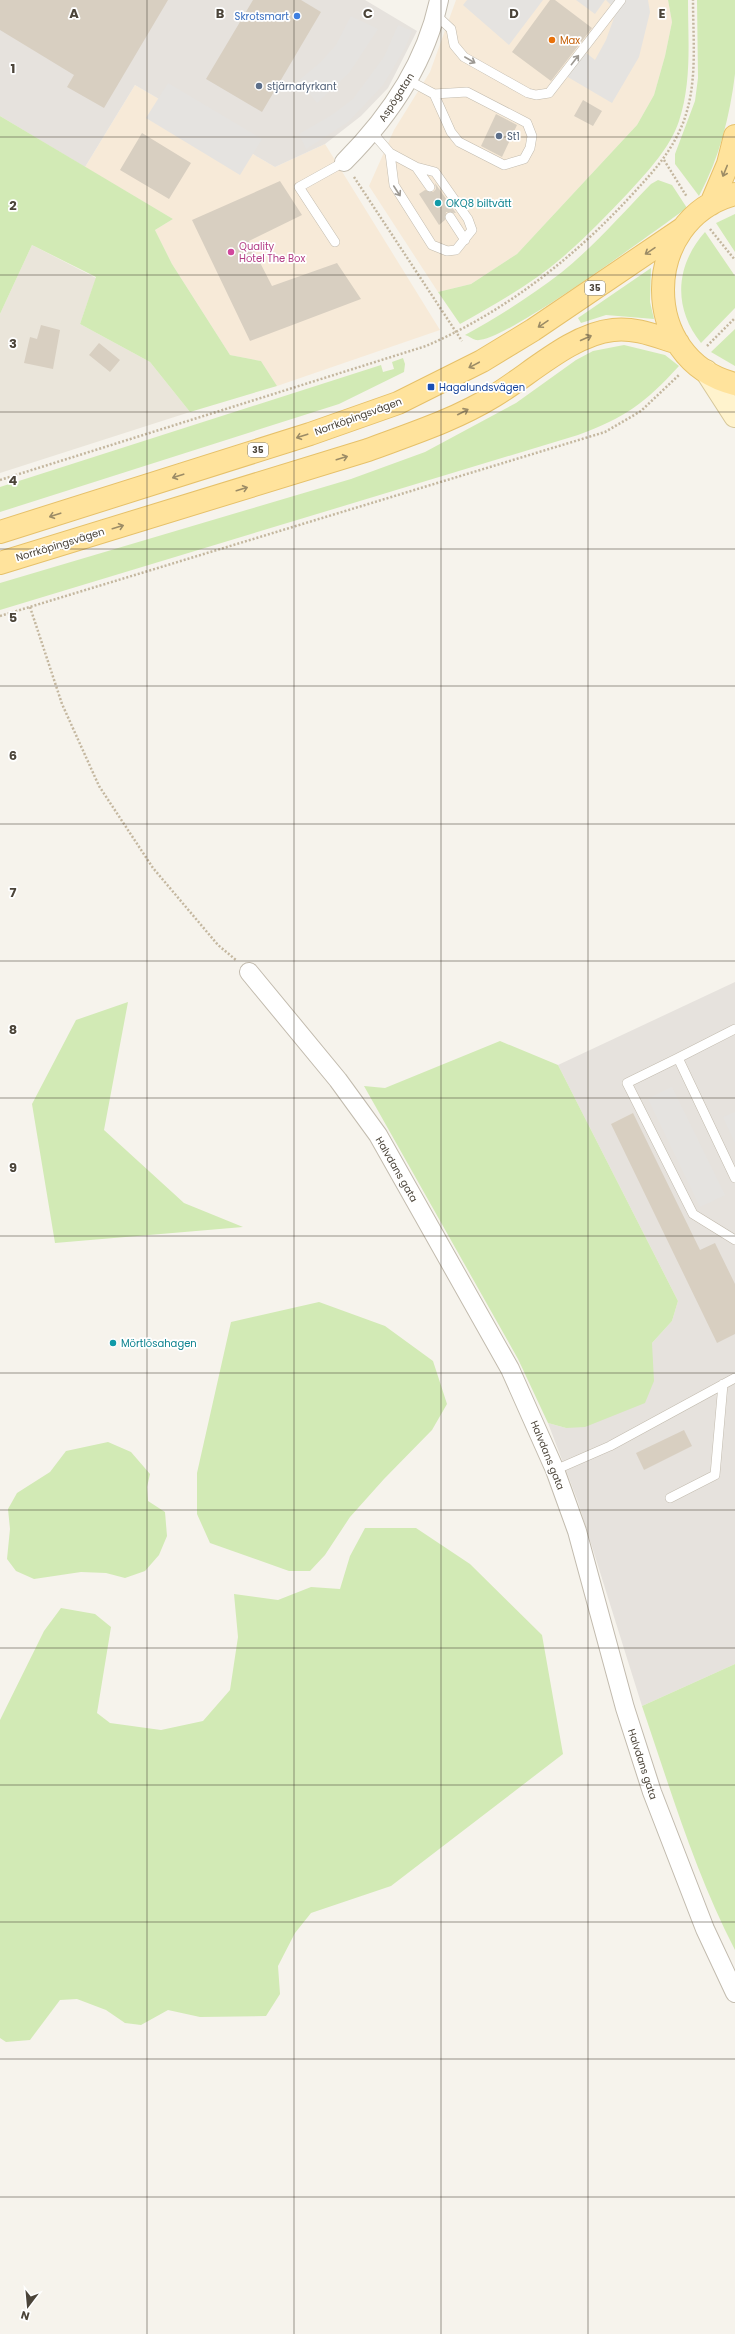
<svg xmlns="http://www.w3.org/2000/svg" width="735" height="2334" font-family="Poppins,sans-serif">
<rect width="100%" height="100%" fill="#f6f3ec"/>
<path fill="#eae5da" d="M32,245L96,278L80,324L150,362L190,412L0,473V314Z"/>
<path fill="#f7ead8" d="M456,0H668L672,22L665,56L654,95L637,125L517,254L471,284L438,292L369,186L394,130L430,72Z
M135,85L275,167L325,144L440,330L277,386L261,361L230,355L172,264L155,230L173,219L85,167Z"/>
<path fill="#e6e2dd" d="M0,0H365L417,31L388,88L361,116L325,144L275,167L135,85L85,167L0,116Z
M735,982V1664L642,1706L578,1502L548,1423L566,1428L652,1356V1343L672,1321L678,1301L558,1065Z"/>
<path fill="#d2eab5" d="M668,0H688C688,40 692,82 679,121C670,148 648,171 629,192C608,214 587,236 564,256C533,283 496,304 460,324L438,292L471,284L517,254L637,125L654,95L665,56L672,22Z
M697,0H735C735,24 735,50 735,74C730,116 719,159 699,196L675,164V154L695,101L698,78Z
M0,116L173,219L155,230L172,264L230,355L261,361L277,386L190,412L150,362L80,324L96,277L32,245L0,314Z
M658,180L672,185L687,208C657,229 502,345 476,340C472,339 469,336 465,335C498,317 531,296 562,272C594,246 622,214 651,184Z
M735,214V252L716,223Z
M705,232L735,276V308L701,343C673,308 675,266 705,232Z
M651,268L650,302L654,319L606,315L581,323L578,318Z
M735,329V366L711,352Z
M624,345L665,355L679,366C644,404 626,417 578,435L0,610V583L351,479L425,452L516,403L576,360L593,351Z
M403,358L405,364L404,372L339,404L0,512V487L381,365L383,372L394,369L392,362Z
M128,1002L104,1130L184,1203L243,1227L55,1243L32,1104L76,1020Z
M500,1041L558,1065L678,1301L672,1321L652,1343L654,1381L645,1403L585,1427L566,1428L548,1423L518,1359L364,1086L385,1088Z
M319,1302L385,1326L433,1361L447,1404L432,1430L384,1479L350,1517L325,1555L310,1571H289L210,1543L197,1514V1473L231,1322Z
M108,1442L131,1452L150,1474L147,1487L148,1501L165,1512L167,1536L159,1555L145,1571L125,1578L106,1573L81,1572L34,1579L16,1571L7,1559L10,1529L8,1509L17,1493L50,1472L66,1451Z
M365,1528H416L470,1564L542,1635L563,1754L391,1886L311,1913L295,1933L278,1966L280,1994L266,2016L200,2017L168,2010L141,2025L125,2023L106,2010L77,1999L60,2000L30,2040L6,2042L0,2038V1720L44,1631L61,1608L95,1614L111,1627L97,1713L110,1723L161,1730L203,1721L230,1690L238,1637L234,1594L278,1600L311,1587L340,1589L350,1556Z
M735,1664V1950C695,1873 670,1788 642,1706Z"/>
<path fill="#e5e3e0" d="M467,0H543L509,45L463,5Z
M576,0H605L595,14Z
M606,0H648L650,12L639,57L612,103L566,76L585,52L595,60L606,40L615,15L613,7Z
M351,16L378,29L349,73L317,103L299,80L320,63L336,45Z
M398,25L412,31L405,48L383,85L348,122L306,149L299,134L332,115L353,99L384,57Z
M168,83L262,139L240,175L146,118Z
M672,1087L725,1195L700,1207L648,1099Z
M735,1112V1143L723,1117Z"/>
<path fill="#d8cfc1" d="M0,0H168L104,108L67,87L74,75L0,30Z
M253,0H301L321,12L262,112L206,79Z
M550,0H555L592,28L551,81L512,52Z
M583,100L602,111L593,126L574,116Z
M496,114L517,125L502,157L481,146Z
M142,133L191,163L169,199L120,170Z
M280,181L302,215L249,241L272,286L337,263L361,299L250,341L192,220Z
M435,183L456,213L446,212L445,220L439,225L419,194L425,190L433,192L436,189Z
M41,325L60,330L53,369L24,363L30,337L37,339Z
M99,343L120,360L110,372L89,355Z
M633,1113L700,1250L715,1243L735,1284V1334L717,1343L611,1124Z
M684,1430L692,1446L644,1470L636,1453Z"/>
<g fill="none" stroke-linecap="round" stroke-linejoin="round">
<g stroke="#c2bbae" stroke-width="10">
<path id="service" d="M436,15L451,29L454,45L464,57L528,93L536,95L549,93L621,0
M408,80L434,94L467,92L527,123L532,136L530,148L524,159L504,165L459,142L451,132L434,94
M372,132L390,153L416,167L430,187
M390,153L394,185L432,245L447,251L456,250L472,230L468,219L435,172L416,167
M450,217L465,240
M335,242L299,187L344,162
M735,1029L678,1058L735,1178
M678,1058L627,1083L693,1214L735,1240
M555,1470L610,1446L735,1378
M670,1498L715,1475L723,1384"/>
</g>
<g stroke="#c2bbae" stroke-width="20">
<path id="minor" d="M344,162C389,117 426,62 439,0
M249,972L338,1080L378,1135L510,1369L555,1470L577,1531L625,1708L652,1792L705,1929L735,1993"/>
</g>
<g stroke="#d6c79b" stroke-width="24">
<path id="secondary" d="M706,371L735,416"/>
</g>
<g stroke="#e6c16a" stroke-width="24">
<path id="primary" d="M735,194C640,219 638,360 735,384
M711,204L728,164L735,136
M0,532L310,434L398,403L482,361L533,330L682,229
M0,563L368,450C411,434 455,420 494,396C529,375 572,334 613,330C635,327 658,337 678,343"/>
</g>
<path stroke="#c4b79f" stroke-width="2.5" stroke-dasharray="2 2" stroke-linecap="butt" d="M664,160L687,197
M354,177L462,341
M710,229L735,260
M707,346L735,318
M0,480L426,346C504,312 570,261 628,199C651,174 670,155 683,123C698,84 693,41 693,0
M30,607L62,704L99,786L153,868L218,945L236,960
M0,616L605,432L641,411L680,374"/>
<use href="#service" stroke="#fff" stroke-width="9"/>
<use href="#minor" stroke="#fff" stroke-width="18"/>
<use href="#secondary" stroke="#fff3cd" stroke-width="22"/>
<use href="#primary" stroke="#ffe39c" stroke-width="22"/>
</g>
<defs><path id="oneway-shaft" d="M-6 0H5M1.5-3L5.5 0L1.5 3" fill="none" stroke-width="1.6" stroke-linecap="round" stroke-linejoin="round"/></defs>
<g stroke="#9c9892">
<use href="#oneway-shaft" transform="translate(470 60) rotate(30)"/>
<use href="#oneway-shaft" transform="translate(575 60) rotate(-52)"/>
<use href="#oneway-shaft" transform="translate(397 191) rotate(57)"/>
</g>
<g stroke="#9c8c66">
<use href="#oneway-shaft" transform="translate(725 171) rotate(112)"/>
<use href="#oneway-shaft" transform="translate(650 251) rotate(146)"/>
<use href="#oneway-shaft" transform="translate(543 324) rotate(146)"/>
<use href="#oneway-shaft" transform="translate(586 338) rotate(-24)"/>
<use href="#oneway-shaft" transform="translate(474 365) rotate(152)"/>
<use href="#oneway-shaft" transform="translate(463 412) rotate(-27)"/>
<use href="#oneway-shaft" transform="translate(302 436) rotate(162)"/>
<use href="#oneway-shaft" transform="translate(342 458) rotate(-17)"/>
<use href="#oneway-shaft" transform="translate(178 476) rotate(162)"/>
<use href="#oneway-shaft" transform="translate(242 489) rotate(-17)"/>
<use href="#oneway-shaft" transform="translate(55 515) rotate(162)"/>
<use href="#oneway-shaft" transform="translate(118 527) rotate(-17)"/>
</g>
<path fill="none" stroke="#4b4439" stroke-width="1" stroke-opacity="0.55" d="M147,0V2334M294,0V2334M441,0V2334M588,0V2334M0,137H735M0,275H735M0,412H735M0,549H735M0,686H735M0,824H735M0,961H735M0,1098H735M0,1236H735M0,1373H735M0,1510H735M0,1648H735M0,1785H735M0,1922H735M0,2059H735M0,2197H735"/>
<circle fill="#3f7fe0" stroke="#fff" stroke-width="1.5" cx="297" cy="16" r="4"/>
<circle fill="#e8710a" stroke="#fff" stroke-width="1.5" cx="552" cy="40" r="4"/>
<g fill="#5c6f8a" stroke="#fff" stroke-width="1.5">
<circle cx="259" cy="86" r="4"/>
<circle cx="499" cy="136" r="4"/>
</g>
<g fill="#0f9aa8" stroke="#fff" stroke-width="1.5">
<circle cx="438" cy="203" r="4"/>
<circle cx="113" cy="1343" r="4"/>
</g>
<circle fill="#d1479c" stroke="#fff" stroke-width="1.5" cx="231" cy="252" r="4"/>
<rect fill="#1a4fb4" stroke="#fff" stroke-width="1.5" x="427" y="383" width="8" height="8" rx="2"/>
<g text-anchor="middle" stroke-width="3.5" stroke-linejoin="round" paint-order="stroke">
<g fill="#fff" stroke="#817c74" stroke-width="1">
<rect x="585" y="281" width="20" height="14" rx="3"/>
<rect x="248" y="443" width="20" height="14" rx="3"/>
</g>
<g font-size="9" font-weight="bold" fill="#4b4439">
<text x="595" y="291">35</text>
<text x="258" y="453">35</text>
</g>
<g font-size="10" fill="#366cbe" stroke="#fff" text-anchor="end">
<text x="289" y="20">Skrotsmart</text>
</g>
<g font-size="10" fill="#c56008" stroke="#fff" text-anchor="start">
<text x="560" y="44">Max</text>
</g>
<g font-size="10" fill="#4e5e75" stroke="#fff" text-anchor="start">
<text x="267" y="90">stjärnafyrkant</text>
<text x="507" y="140">St1</text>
</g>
<g font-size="10" fill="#4b4439" stroke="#fff">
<text transform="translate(396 97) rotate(-57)" y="4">Aspögatan</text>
<text transform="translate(358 416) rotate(-20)" y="4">Norrköpingsvägen</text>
<text transform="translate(60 544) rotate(-17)" y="4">Norrköpingsvägen</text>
<text transform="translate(397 1169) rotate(60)" y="4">Halvdans gata</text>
<text transform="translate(548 1455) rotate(68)" y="4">Halvdans gata</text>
<text transform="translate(643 1764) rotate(72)" y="4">Halvdans gata</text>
</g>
<g font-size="10" fill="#0d838f" stroke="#fff" text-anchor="start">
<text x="446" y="207">OKQ8 biltvätt</text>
<text x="121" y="1347">Mörtlösahagen</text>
</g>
<g font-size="10" fill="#b23c85" stroke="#fff" text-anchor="start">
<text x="239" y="250">Quality<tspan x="239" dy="12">Hotel The Box</tspan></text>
</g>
<g font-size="10" fill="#164399" stroke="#fff" text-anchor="start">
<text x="439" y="391">Hagalundsvägen</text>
</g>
</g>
<g font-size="13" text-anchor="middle" font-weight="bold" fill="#4b4439" stroke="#fff" stroke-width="3.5" stroke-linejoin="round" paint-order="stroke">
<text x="74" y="18">A</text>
<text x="220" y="18">B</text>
<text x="368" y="18">C</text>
<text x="514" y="18">D</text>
<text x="662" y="18">E</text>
<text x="13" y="73">1</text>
<text x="13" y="210">2</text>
<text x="13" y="348">3</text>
<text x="13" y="485">4</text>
<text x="13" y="622">5</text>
<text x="13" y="760">6</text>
<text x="13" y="897">7</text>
<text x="13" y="1034">8</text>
<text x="13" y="1172">9</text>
</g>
<g transform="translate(28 2306) rotate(196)" stroke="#ffffff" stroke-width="3" paint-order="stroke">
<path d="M0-3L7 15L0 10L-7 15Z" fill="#4b4439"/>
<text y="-6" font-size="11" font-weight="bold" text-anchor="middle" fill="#4b4439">N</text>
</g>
</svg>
